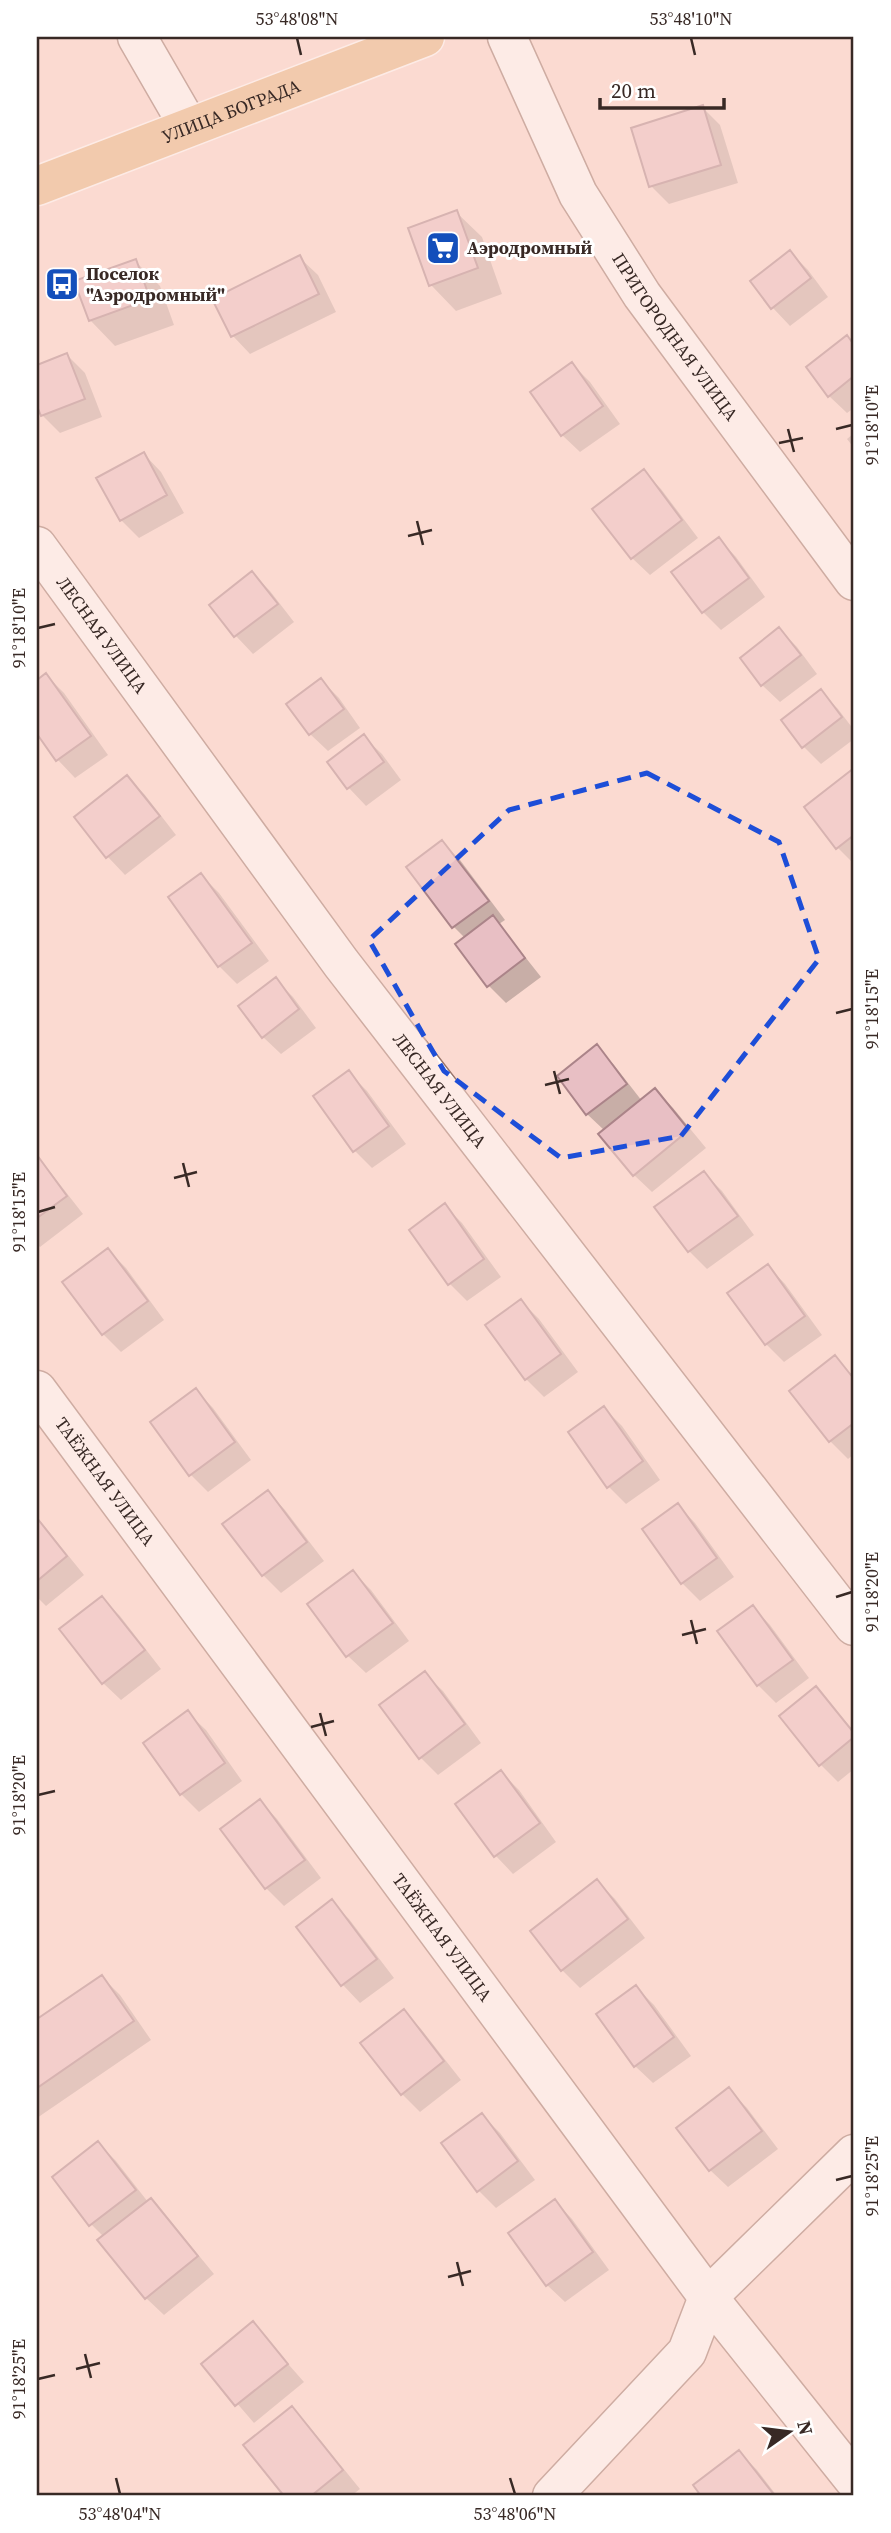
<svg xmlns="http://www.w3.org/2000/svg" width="891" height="2533" font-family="'Source Serif 4',serif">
<rect width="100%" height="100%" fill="#fbdad1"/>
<path fill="#0003" d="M702,107L720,125L738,183L669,204L651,186Z
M456,212L482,237L502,294L456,311L431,285Z
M790,252L808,270L828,297L790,326L773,308L752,281Z
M300,258L318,275L336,312L250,354L233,336L215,300Z
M135,261L160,286L174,325L115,346L90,320Z
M847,337L854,344V408L847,413L829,396Z
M67,355L85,373L102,417L60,433L42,415L37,401V367Z
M572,364L590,382L620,424L580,452L562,435Z
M854,433V448L847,439Z
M144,454L161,472L184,513L139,538L121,520Z
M643,471L661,489L698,538L650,575L632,558Z
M719,539L736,557L765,597L721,630L703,612Z
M252,573L270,591L294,622L253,654L236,636L211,605Z
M779,629L797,647L817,674L780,702L762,685Z
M46,675L64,693L108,755L75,778L58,760L37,731V682Z
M321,680L339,698L360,728L328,751L310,734Z
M820,691L838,709L854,730V739L821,764L803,746Z
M364,737L382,754L401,780L366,806L349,788L329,762Z
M854,770V864L838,848L806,807Z
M127,777L145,795L176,835L125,875L108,857L76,817Z
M442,842L460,860L505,920L499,924L541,977L506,1003L488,985L465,938L454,927L409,867Z
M201,875L219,893L269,961L237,984L219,966Z
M275,979L293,997L316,1028L281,1054L263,1037Z
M597,1047L614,1065L642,1101L655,1090L673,1108L706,1148L652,1192L634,1175L605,1131L587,1114L559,1076Z
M349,1073L367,1091L406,1144L372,1168L354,1150Z
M37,1155L83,1214L40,1247L37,1244Z
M704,1173L722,1191L754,1235L707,1269L689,1251L657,1207Z
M445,1206L462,1223L501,1277L467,1301L450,1284Z
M108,1250L126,1268L164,1320L121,1352L103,1334Z
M768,1266L785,1284L822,1335L784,1362L766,1344L729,1293Z
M521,1301L539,1319L578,1372L544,1397L526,1379Z
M835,1357L854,1377V1454L848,1459L830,1441L792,1392Z
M196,1390L213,1408L251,1460L208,1492L190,1474Z
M604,1408L622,1426L660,1480L626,1504L609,1487Z
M268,1492L285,1510L324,1561L281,1593L263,1575L225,1524Z
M678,1505L695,1523L734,1577L700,1601L682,1583L644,1529Z
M37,1517L84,1575L46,1606L37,1597Z
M353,1572L371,1590L409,1641L366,1673L348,1656L309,1604Z
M102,1598L120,1616L161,1669L121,1700L103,1683Z
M753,1607L770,1625L809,1678L776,1703L758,1685Z
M425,1674L443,1691L481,1743L438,1775L420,1757Z
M816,1688L854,1731V1769L838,1782L820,1764Z
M188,1713L206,1730L242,1781L199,1812L181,1794Z
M501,1772L519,1790L556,1842L513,1874L496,1856L457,1805Z
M260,1801L277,1819L321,1878L284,1906L266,1888L222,1829Z
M597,1881L615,1899L645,1938L580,1988L562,1970L532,1932Z
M331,1902L349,1919L394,1978L360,2003L343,1985L298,1927Z
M102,1977L120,1995L151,2040L37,2118V2022Z
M636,1987L654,2005L691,2056L653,2083L635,2066Z
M403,2011L421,2029L461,2080L420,2112L402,2094L363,2043Z
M729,2090L747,2108L778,2149L728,2187L710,2170Z
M482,2115L500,2133L535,2180L496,2208L478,2190Z
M98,2143L116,2161L148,2202L150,2200L168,2218L214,2274L164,2315L146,2298L104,2237L91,2224Z
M555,2201L572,2219L609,2270L565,2302L547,2285Z
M253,2324L304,2382L254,2423L203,2364Z
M292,2408L309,2426L360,2489L351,2496H286L245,2446Z
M739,2452L757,2470L777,2496H704L695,2486Z"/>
<path fill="#e8bfc4" stroke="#ab8489" stroke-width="2" d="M703,105L721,165L649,187L631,128Z
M457,210L478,268L429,286L408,228Z
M790,250L811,278L771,309L750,281Z
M300,255L319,294L231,337L212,299Z
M136,259L150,299L89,321L74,281Z
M847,335L854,345V376L828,397L806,367Z
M67,353L85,399L41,416L37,406V365Z
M572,362L603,406L561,436L530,392Z
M144,452L167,495L120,521L96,478Z
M644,469L682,520L631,559L592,509Z
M719,537L749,578L702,613L671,572Z
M252,571L278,604L234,637L209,605Z
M779,627L801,655L761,686L740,658Z
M46,673L91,736L56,761L37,734V680Z
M321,678L344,709L309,735L286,704Z
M821,689L842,717L802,748L781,720Z
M364,734L384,762L347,789L327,762Z
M854,768V835L836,849L804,807Z
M127,775L160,816L106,858L74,817Z
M442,840L489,901L452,928L406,867Z
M201,873L252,943L218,967L168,897Z
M493,915L525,958L487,987L455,944Z
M276,977L299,1009L262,1038L238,1006Z
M597,1044L627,1084L586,1115L557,1076Z
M349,1070L389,1126L353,1152L313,1096Z
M655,1088L689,1130L633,1176L598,1134Z
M37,1155L67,1196L37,1218Z
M704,1171L738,1216L688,1252L654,1207Z
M445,1203L484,1259L448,1285L409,1230Z
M108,1248L148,1301L102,1335L62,1282Z
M768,1264L805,1316L765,1345L727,1293Z
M521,1299L561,1354L525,1380L485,1325Z
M835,1355L854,1379V1423L829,1442L789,1391Z
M196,1388L235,1442L189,1476L150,1422Z
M604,1406L643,1461L607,1488L568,1432Z
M268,1490L307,1542L262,1576L222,1524Z
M678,1503L717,1558L681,1584L642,1529Z
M37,1518L67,1556L37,1581Z
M353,1570L393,1623L346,1657L307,1604Z
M102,1596L145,1650L102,1684L59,1629Z
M753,1605L793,1660L757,1686L717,1631Z
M425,1671L465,1724L419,1759L379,1705Z
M816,1686L854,1733V1737L819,1766L779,1716Z
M188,1710L225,1763L180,1795L143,1743Z
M501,1770L540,1823L494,1857L455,1804Z
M260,1799L305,1860L265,1889L220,1829Z
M597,1879L628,1919L561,1971L530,1931Z
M332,1899L377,1959L341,1986L296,1927Z
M102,1975L134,2021L37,2088V2019Z
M636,1985L674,2037L634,2067L596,2014Z
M404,2009L444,2061L401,2095L360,2043Z
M729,2087L762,2131L709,2171L676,2128Z
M482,2113L518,2161L477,2192L441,2143Z
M98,2141L136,2190L89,2226L52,2177Z
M151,2198L198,2256L145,2299L97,2240Z
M555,2199L593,2252L546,2286L508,2233Z
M253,2321L288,2364L235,2406L201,2364Z
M292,2406L343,2470L311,2496H284L243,2445Z
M739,2450L775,2496H701L693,2485Z"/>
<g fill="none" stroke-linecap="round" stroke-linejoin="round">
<g stroke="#987469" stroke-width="41">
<g id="minor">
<path d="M137,37L189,127"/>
<path id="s1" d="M507,37L578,194L642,295L854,581"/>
<path id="s2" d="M37,546L341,963L854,1626"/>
<path id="s3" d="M37,1390L708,2297L854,2480"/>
<path d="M552,2496L687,2352L708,2297L854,2154"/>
</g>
</g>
<g stroke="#fff" stroke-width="41">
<g id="major">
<path id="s4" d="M37,186L425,37"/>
</g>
</g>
<use href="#minor" stroke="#fff" stroke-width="38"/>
<use href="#major" stroke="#e6b680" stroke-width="38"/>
</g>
<path d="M0 0H891V2533H0ZM647,773L779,842L819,959L681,1136L561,1158L444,1071L369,940L509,810Z" fill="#fbdad1" fill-opacity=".55" fill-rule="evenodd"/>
<path fill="none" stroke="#1d4ed8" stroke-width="5" stroke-dasharray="14 9" stroke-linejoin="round" d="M647,773L779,842L819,959L681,1136L561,1158L444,1071L369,940L509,810Z"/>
<path fill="none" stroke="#382925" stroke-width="2.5" d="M297,38L301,55M691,38L695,55M788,429L794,452M836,429L852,425M779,443L803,438M417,521L423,545M408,536L432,530M38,628L55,624M836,1013L852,1009M554,1071L560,1094M545,1085L569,1079M183,1163L189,1187M174,1178L197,1172M38,1212L55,1207M836,1597L852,1592M691,1620L697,1644M682,1635L706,1629M320,1713L326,1736M311,1727L334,1721M38,1795L55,1791M836,2180L852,2176M457,2262L463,2286M448,2277L471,2271M85,2354L91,2378M76,2369L100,2363M38,2379L55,2375M116,2478L120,2494M510,2478L515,2494"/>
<defs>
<g id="supermarket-square" transform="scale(1.75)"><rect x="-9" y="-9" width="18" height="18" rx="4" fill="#134fbb" stroke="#fff"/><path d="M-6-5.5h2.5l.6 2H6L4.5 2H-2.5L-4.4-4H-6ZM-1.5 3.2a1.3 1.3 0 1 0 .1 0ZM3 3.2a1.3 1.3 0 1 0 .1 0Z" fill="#fff"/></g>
<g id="bus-square" transform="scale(1.75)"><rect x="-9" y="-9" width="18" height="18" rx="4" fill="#134fbb" stroke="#fff"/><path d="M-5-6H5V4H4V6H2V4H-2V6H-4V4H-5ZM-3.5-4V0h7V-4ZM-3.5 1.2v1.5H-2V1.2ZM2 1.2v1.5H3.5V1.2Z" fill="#fff"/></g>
</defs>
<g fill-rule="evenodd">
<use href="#supermarket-square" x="443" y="248"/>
<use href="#bus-square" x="62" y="284"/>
</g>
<g text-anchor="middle" stroke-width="6" stroke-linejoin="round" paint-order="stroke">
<g font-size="18" fill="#382925" stroke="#fff">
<text dy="6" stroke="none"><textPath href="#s4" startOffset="208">УЛИЦА БОГРАДА</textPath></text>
<text dy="6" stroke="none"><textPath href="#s1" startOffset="345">ПРИГОРОДНАЯ УЛИЦА</textPath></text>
<text dy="6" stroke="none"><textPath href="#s2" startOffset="110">ЛЕСНАЯ УЛИЦА</textPath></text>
<text dy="6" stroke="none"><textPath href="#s2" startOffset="677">ЛЕСНАЯ УЛИЦА</textPath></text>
<text dy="6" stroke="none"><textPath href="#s3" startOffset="114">ТАЁЖНАЯ УЛИЦА</textPath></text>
<text dy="6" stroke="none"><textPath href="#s3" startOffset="681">ТАЁЖНАЯ УЛИЦА</textPath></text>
</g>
<g font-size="18" font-weight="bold" fill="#382925" stroke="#fff" text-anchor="start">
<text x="467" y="254">Аэродромный</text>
<text x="86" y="280">Поселок<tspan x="86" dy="21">"Аэродромный"</tspan></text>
</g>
</g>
<rect width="891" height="2533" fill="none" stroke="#ffffff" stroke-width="77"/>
<g transform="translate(789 2432) rotate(76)" stroke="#ffffff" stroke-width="5" paint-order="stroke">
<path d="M0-5L12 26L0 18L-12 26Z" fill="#382925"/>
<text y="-10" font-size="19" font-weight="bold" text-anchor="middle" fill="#382925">N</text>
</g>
<path d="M600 98v10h124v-10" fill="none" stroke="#382925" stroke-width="3.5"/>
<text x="611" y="98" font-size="21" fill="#382925" stroke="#ffffff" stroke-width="5" paint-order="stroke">20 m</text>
<rect x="38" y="38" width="814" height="2456" fill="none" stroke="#382925" stroke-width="2.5"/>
<g font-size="18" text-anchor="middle" fill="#382925">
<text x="297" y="25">53°48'08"N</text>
<text x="691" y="25">53°48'10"N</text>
<text transform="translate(872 425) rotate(-90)" y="6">91°18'10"E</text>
<text transform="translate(19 628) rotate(-90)" y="6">91°18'10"E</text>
<text transform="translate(872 1009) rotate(-90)" y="6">91°18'15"E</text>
<text transform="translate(19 1212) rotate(-90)" y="6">91°18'15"E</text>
<text transform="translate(872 1592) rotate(-90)" y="6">91°18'20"E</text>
<text transform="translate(19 1795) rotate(-90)" y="6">91°18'20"E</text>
<text transform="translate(872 2176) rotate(-90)" y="6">91°18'25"E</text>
<text transform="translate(19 2379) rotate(-90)" y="6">91°18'25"E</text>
<text x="120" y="2520">53°48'04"N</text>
<text x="515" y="2520">53°48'06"N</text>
</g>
</svg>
